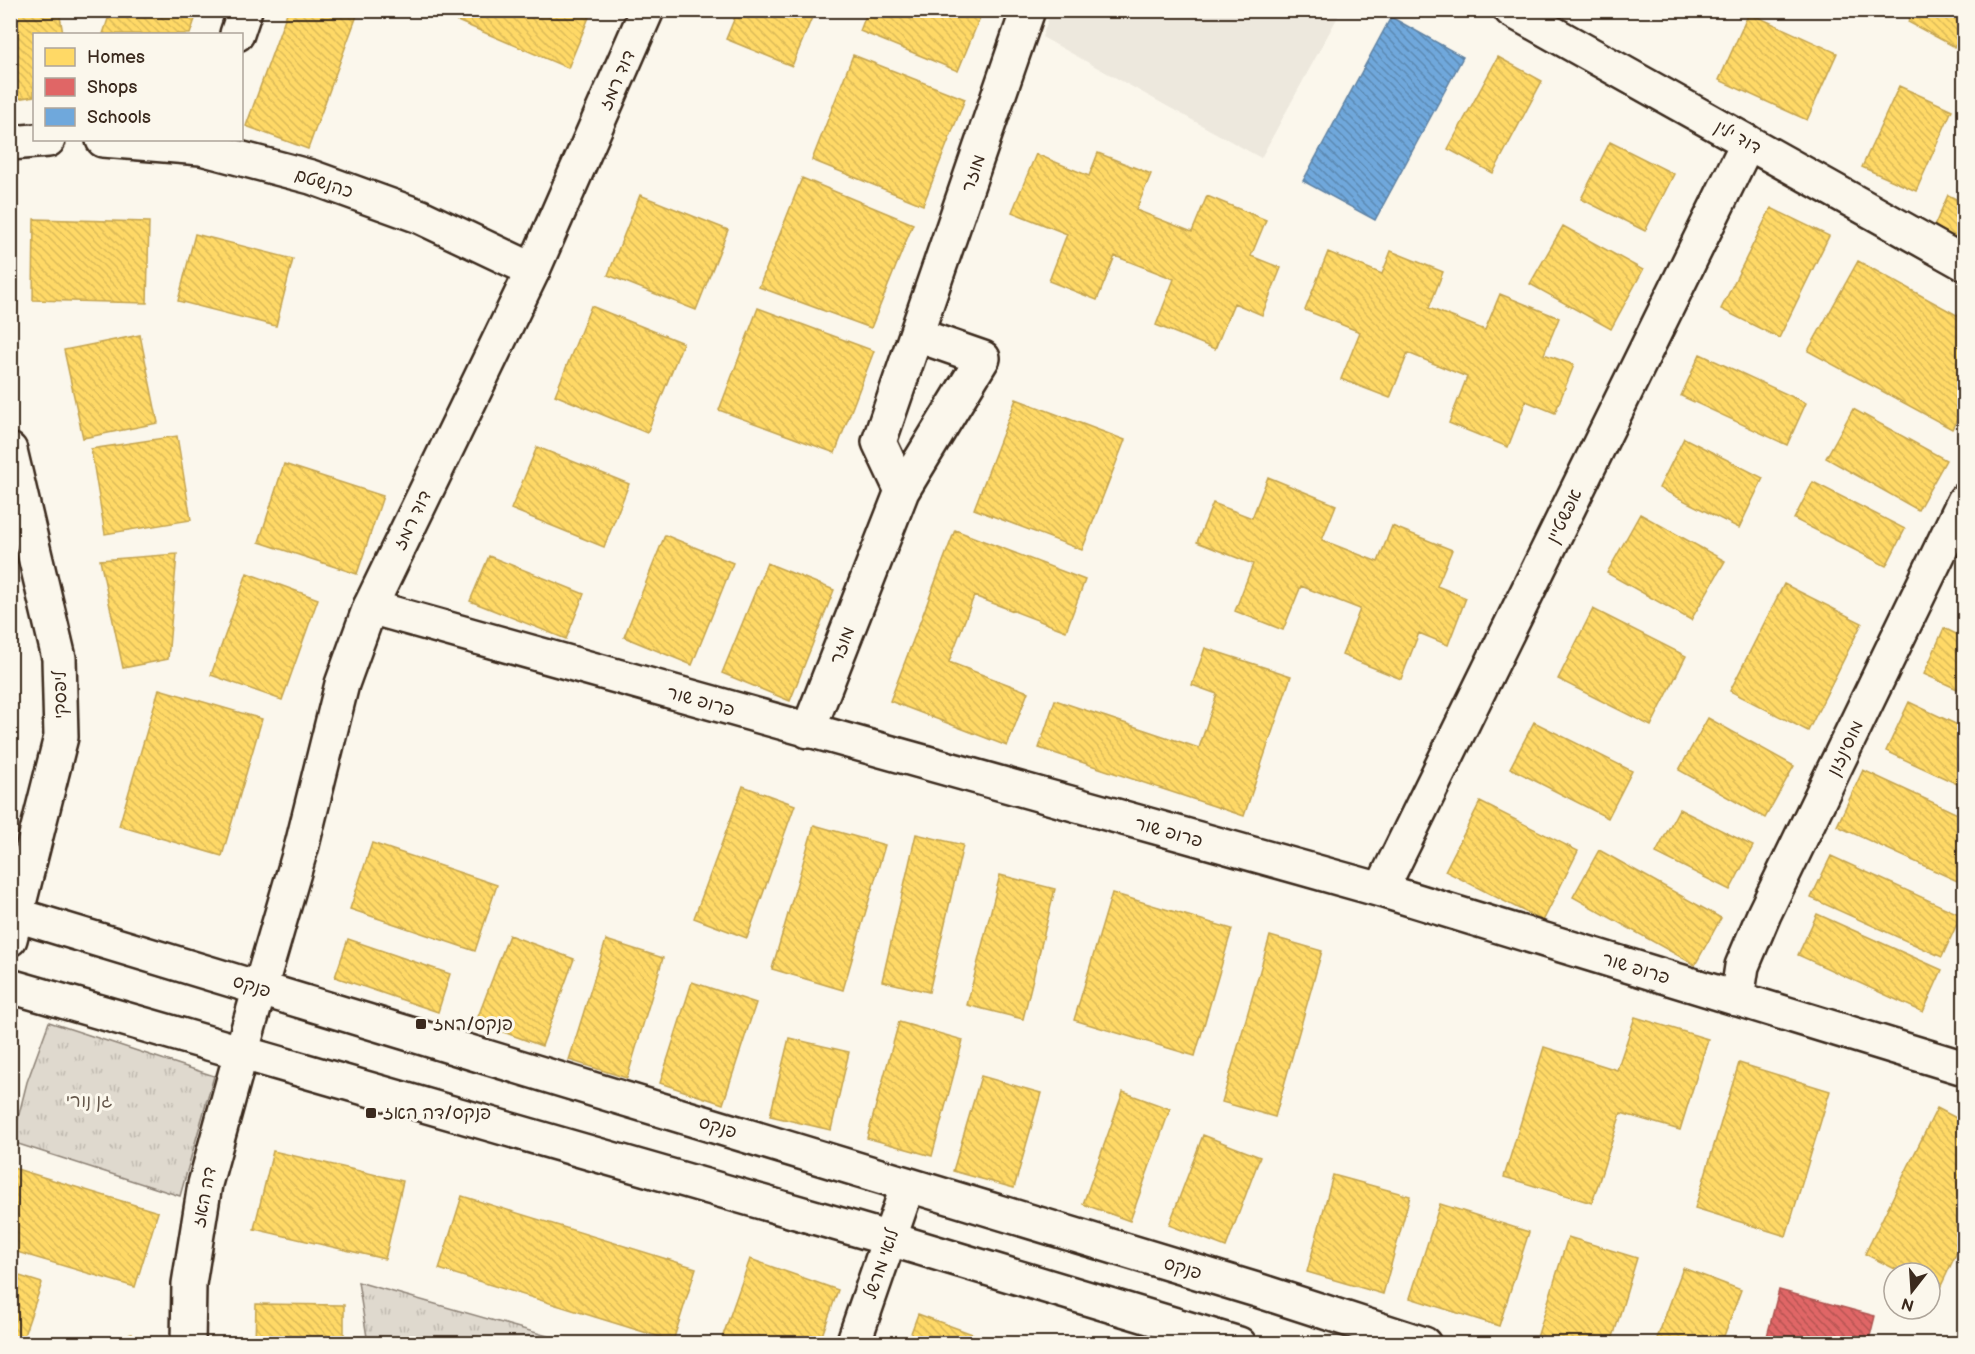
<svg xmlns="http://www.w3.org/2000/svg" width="1975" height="1354" font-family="'Balsamiq Sans','Playpen Sans Hebrew',sans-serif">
<defs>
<pattern id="park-tufts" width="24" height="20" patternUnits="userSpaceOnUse" patternTransform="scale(1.5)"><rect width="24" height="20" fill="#dfd9ce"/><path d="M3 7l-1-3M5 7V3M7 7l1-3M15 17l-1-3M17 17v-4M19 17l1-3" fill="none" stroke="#c0bab0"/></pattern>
<pattern id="homes-back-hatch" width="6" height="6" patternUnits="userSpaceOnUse" patternTransform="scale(1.5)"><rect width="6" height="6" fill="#ffd966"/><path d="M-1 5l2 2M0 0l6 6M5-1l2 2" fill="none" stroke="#dbba58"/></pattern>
<pattern id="shops-back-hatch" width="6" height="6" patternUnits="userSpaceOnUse" patternTransform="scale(1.5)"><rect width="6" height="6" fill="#e06666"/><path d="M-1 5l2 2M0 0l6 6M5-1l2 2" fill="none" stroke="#b75453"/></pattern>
<pattern id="schools-back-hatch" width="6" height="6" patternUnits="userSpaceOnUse" patternTransform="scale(1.5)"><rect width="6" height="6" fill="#6fa8dc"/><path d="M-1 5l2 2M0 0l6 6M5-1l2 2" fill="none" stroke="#5c89b2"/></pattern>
</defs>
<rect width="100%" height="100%" fill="#fbf7ec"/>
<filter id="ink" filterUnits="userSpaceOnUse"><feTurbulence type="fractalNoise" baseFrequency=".0167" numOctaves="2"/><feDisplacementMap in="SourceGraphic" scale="12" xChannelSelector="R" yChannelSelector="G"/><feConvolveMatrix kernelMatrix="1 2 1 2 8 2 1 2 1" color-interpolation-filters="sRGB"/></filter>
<g filter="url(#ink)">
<path fill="#ede8dd" d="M1051,11V10L1341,11L1261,158L1042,37Z"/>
<path fill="url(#park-tufts)" stroke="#8d8276" stroke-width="1.5" d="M49,1022L214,1076L180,1196L12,1142L27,1082Z
M358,1282L572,1343H368Z"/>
<path fill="url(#homes-back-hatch)" stroke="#c4a450" stroke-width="1.5" d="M10,10H59L63,34H34V96L10,100Z
M111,10H198L190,34H103Z
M288,10H359L308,149L246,126Z
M450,10H592L568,68L448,17Z
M738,10H815L792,66L726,39Z
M868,10H983L958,71L860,31Z
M1912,10H1964V27L1955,47L1908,22Z
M1749,13L1837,53L1807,120L1719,80Z
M853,55L965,99L923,205L812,160Z
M1498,57L1542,81L1493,173L1448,149Z
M1899,86L1952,110L1916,191L1862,167Z
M1610,142L1674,174L1645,231L1581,199Z
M1098,153L1151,174L1136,210L1192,232L1207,196L1266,220L1251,256L1281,268L1262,315L1234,303L1215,349L1156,325L1174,279L1115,256L1097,300L1049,281L1067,234L1012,212L1036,154L1089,176Z
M802,178L913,224L871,328L759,287Z
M640,195L728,230L696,310L608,275Z
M1948,195L1964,203V244L1933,229Z
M1771,208L1829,236L1779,338L1721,309Z
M34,219L149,222L147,303L33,300Z
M1563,226L1643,270L1611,329L1530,284Z
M195,234L293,259L276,326L178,301Z
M1391,251L1443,272L1429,308L1485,330L1500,294L1559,318L1544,354L1574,365L1555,413L1526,401L1508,447L1449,423L1467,377L1408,353L1390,398L1341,379L1360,332L1305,310L1328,252L1382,274Z
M1858,261L1964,319V406L1952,429L1808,351Z
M591,306L683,343L647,433L555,395Z
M758,308L874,351L835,453L719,410Z
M140,335L158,423L83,438L64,350Z
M1700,354L1806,403L1787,445L1681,396Z
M1016,399L1125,440L1082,550L974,509Z
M1853,409L1946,460L1918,510L1826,458Z
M177,436L191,520L105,534L91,449Z
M1684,438L1763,478L1739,528L1659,488Z
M537,447L629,484L604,547L511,509Z
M284,464L383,496L357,574L259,542Z
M1268,477L1336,505L1322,540L1378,562L1392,526L1452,550L1437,586L1466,598L1448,645L1419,633L1401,679L1342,655L1360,609L1301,586L1283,630L1235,611L1253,564L1197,542L1213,503L1252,518Z
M1813,482L1905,529L1886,566L1794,519Z
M1640,514L1725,561L1691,620L1607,573Z
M955,530L1085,580L1066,631L974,596L949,662L1028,692L1007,746L890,701Z
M665,535L733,563L692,665L624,637Z
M177,554L168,659L123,668L100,560Z
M489,556L584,594L566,639L470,601Z
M767,563L834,590L790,701L722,673Z
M247,573L318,599L282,700L211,675Z
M1784,584L1862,623L1808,731L1730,691Z
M1593,609L1686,656L1651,726L1558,679Z
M1944,628L1964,638V692L1924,674Z
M1205,648L1291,676L1244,816L1039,748L1055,700L1199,748L1217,694L1192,685Z
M159,689L262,719L222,856L119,826Z
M1909,702L1964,728V787L1886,751Z
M1708,718L1794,766L1765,818L1679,770Z
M1534,722L1632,771L1608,818L1510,768Z
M1863,770L1964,817V884L1837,826Z
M743,786L795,805L747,938L694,918Z
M1480,802L1578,851L1543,921L1445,871Z
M1679,809L1753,846L1730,890L1656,853Z
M814,825L885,845L843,990L772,969Z
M916,834L963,845L929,992L882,981Z
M372,843L497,885L475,951L350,909Z
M1599,850L1721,918L1695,965L1573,897Z
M1831,856L1961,915L1942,957L1811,898Z
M1000,875L1055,889L1023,1019L967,1005Z
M1112,893L1232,929L1195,1056L1074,1020Z
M1817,914L1942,970L1923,1012L1798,955Z
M509,935L574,959L542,1046L476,1022Z
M1270,936L1322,951L1275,1117L1222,1102Z
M348,939L450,974L438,1012L335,977Z
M606,940L663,958L627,1078L569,1060Z
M692,982L756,1003L723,1104L660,1083Z
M1635,1017L1708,1039L1680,1130L1621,1113L1592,1203L1504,1177L1544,1047L1617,1070Z
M899,1022L963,1040L932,1156L867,1138Z
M789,1038L849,1052L831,1130L770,1116Z
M1739,1063L1830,1091L1786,1236L1695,1208Z
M981,1076L1041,1093L1014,1188L953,1171Z
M1123,1092L1170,1109L1130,1221L1083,1204Z
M1937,1108L1964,1122V1237L1939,1290L1930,1286V1273H1903L1865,1254Z
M1203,1135L1260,1157L1226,1247L1169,1225Z
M273,1151L403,1181L385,1259L254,1229Z
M10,1167L158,1212L135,1287L10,1250Z
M1333,1175L1410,1196L1383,1294L1307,1272Z
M462,1196L696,1268L673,1341L439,1269Z
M1440,1204L1529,1232L1499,1326L1410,1298Z
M1568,1237L1637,1258L1611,1344L1536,1341Z
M750,1259L838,1290L819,1344H720Z
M1683,1268L1741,1290L1721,1344H1655Z
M10,1273L42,1283L21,1344H10Z
M256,1304L344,1305V1344H255Z
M918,1314L975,1335L972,1344H907Z
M132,1334L134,1344H88Z"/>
<path fill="url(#shops-back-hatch)" stroke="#ae5450" stroke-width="1.5" d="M1779,1290L1875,1316L1868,1344H1765Z"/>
<path fill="url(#schools-back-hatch)" stroke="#5f82a3" stroke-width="1.5" d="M1391,17L1463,57L1375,220L1303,181Z"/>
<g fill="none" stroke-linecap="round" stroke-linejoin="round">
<g stroke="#3b2a1e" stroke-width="38">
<path id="street" d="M1511,10L1964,263
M237,34L245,10
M103,140L201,148L311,177L419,216L533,270
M10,143L48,140
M10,450L59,658L61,737L10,939
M902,491L983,358L917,335
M370,607L1381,890L1964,1068
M808,731L902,491L879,442L1028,10
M1381,890L1748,142
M1737,999L1742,966L1764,914L1964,501
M188,1344L189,1284L205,1184L241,1053
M853,1344L908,1185"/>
</g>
<g stroke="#3b2a1e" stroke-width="38">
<path id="secondary" d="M10,913L1260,1291L1424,1344
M10,986L890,1239L1239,1344
M241,1053L302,845L342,684L370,607L533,270L647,10"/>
</g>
<use href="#street" stroke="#fbf7ec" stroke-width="33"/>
<use href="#secondary" stroke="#fbf7ec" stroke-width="33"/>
</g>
</g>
<g fill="#3b2a1e" stroke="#fbf7ec" stroke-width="2">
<rect x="415" y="1018" width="12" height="12" rx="3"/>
<rect x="365" y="1107" width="12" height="12" rx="3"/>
</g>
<g text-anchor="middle" stroke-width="6" stroke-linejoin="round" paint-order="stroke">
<g font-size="18" fill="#3b2a1e" stroke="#fbf7ec">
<text transform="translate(617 80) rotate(-66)" y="6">דוד רמז</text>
<text transform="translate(1738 137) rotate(29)" y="6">דוד ילין</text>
<text transform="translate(973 173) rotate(-71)" y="6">מוזר</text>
<text transform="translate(324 183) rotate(18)" y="6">כהנשטם</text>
<text transform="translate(1564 516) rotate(-64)" y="6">אפשטיין</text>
<text transform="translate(412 520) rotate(-64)" y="6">דוד רמז</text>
<text transform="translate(842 645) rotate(-69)" y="6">מוזר</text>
<text transform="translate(60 695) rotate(-91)" y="6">ליפסקי</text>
<text transform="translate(701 701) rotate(16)" y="6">פרופ שור</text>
<text transform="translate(1845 748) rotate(-64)" y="6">מוסינזון</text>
<text transform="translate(1169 832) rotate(16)" y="6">פרופ שור</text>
<text transform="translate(1636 968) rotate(17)" y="6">פרופ שור</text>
<text transform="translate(252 986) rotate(17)" y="6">פנקס</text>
<text transform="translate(718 1127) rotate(17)" y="6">פנקס</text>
<text transform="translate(204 1197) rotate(-79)" y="6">דה האז</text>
<text transform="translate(881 1264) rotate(-71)" y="6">לואי מרשל</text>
<text transform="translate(1183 1268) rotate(17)" y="6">פנקס</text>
</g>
<g font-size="18" fill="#3b2a1e" stroke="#fbf7ec" text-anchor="start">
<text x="433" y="1030">פנקס/רמז</text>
<text x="383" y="1119">פנקס/דה האז</text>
</g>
<g font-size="18" fill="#64564a" stroke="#fbf7ec">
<text x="89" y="1107">גן נורי</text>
</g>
</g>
<rect width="1975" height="1354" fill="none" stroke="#fbf7ec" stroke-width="36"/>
<rect x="18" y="18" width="1939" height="1318" fill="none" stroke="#3b2a1e" stroke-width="2" filter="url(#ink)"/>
<rect x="33" y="33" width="210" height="108" fill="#fbf7ec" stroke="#aea59a" stroke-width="1.5"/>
<rect x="45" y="48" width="30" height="18" fill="#ffd966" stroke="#aea59a" stroke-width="1.5"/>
<text x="87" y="63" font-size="18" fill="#3b2a1e">Homes</text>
<rect x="45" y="78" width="30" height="18" fill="#e06666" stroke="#aea59a" stroke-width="1.5"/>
<text x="87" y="93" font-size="18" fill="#3b2a1e">Shops</text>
<rect x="45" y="108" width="30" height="18" fill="#6fa8dc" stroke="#aea59a" stroke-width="1.5"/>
<text x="87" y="123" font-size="18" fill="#3b2a1e">Schools</text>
<g transform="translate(1912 1291) rotate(197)"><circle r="28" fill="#fbf7ec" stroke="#aea59a" stroke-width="1.5"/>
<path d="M0-4.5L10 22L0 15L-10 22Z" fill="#3b2a1e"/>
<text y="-9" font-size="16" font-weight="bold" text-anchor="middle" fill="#3b2a1e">N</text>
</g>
</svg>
